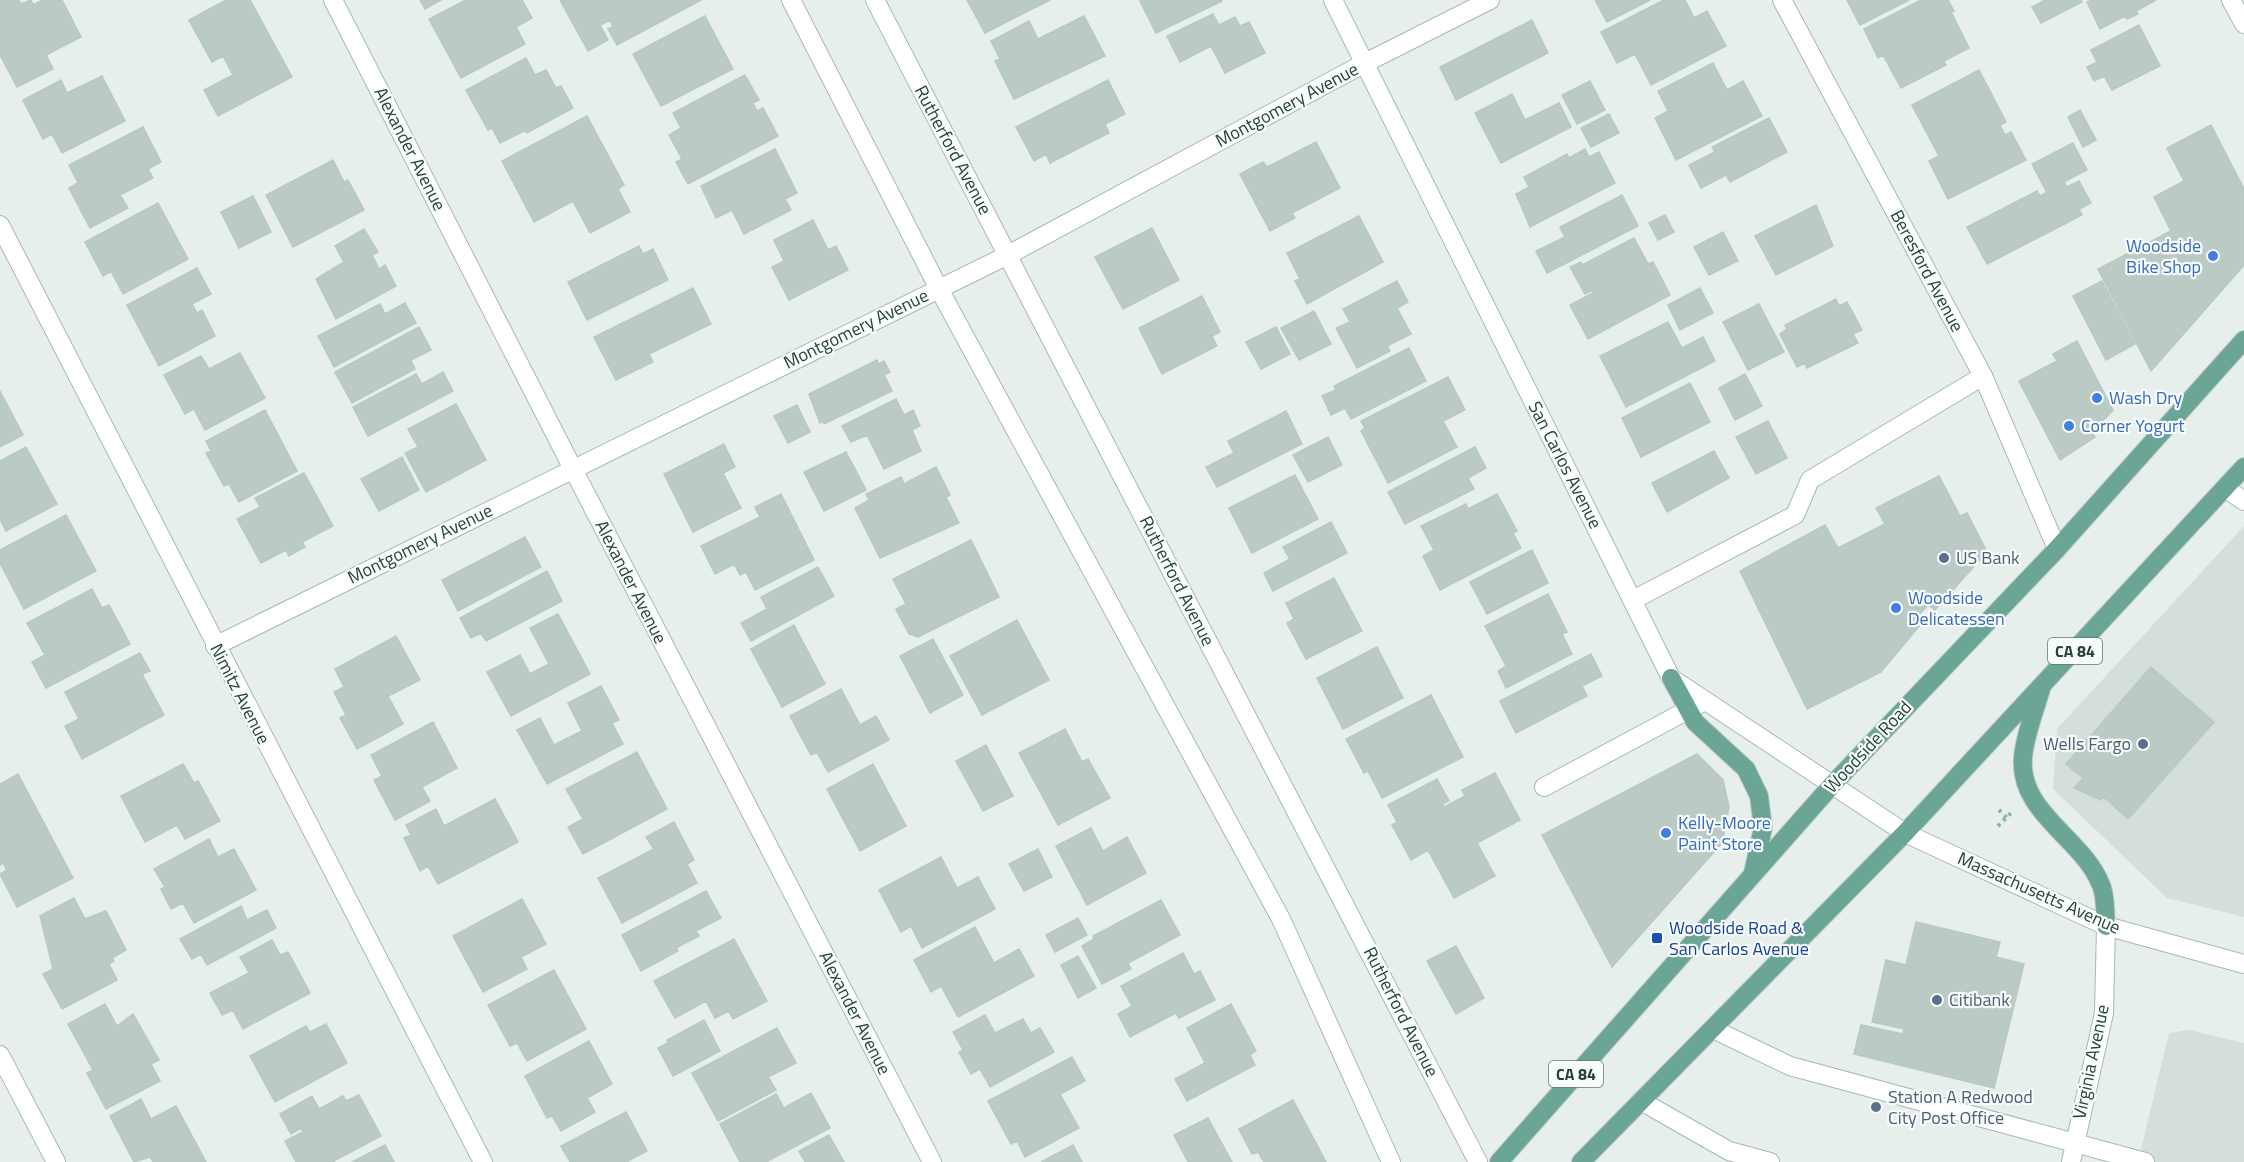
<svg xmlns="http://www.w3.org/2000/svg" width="2244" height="1162" font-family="'Titillium Web',sans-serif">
<rect width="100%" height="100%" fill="#e6efeb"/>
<path fill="#d4dfda" d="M2244,526V917L2167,898L2053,789L2057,729Z
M2189,1030L2244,1043V1162H2138L2169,1033Z"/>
<path fill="#bbcac4" stroke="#b8c9c2" stroke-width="1.5" d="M0,0H19L21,4L31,0L33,5L43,0H62L81,37L46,55L53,69L17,87L0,55Z
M226,0H250L292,77L218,116L204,90L233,75L223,56L212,62L189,20Z
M420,0H441L425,9Z
M466,0H522L532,18L516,27L525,44L461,78L429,19Z
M560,0H701L617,45L608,29L613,27L610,20L600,25L608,40L588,51Z
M967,0H1050L985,33Z
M1143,0H1222V1L1156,33L1140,1Z
M1595,0H1650L1607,22Z
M1664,0H1685L1694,18L1707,11L1726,46L1651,85L1635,54L1617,63L1601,32Z
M1847,0H1909L1860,25Z
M1921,0H1948L1954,11L1951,12L1969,48L1944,61L1946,65L1901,88L1883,55L1878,58L1864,29Z
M2045,0H2081L2082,2L2041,23L2032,7Z
M2091,0H2156L2136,11L2138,14L2127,19L2125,16L2100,29L2087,2Z
M1213,14L1219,25L1235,17L1240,26L1249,22L1265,53L1225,73L1211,46L1180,62L1167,36Z
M705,16L733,69L661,106L633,54Z
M1084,16L1105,56L1014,99L995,61L1000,59L991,41L1029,21L1038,39Z
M1532,20L1548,53L1456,100L1440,67Z
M2139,25L2160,66L2112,90L2104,76L2094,81L2087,67L2097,62L2091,50Z
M526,58L535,75L546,70L556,88L561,86L573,108L527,133L526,130L500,143L492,128L488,130L466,90Z
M1713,63L1727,90L1743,81L1762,116L1676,160L1655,118L1668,111L1658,91Z
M1979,70L2006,122L2000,125L2005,135L2011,132L2026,160L1948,199L1929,161L1939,156L1912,105Z
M745,75L759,100L753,103L757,111L763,108L778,136L688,184L676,162L682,159L669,135L681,128L673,113Z
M102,76L125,121L62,153L52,134L43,139L23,100L61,80L67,93Z
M1108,80L1125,114L1105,124L1109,133L1050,163L1046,154L1034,161L1016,127Z
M1590,81L1605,110L1577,124L1562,95Z
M1512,94L1525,120L1559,103L1571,127L1501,163L1475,113Z
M2080,110L2096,140L2083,147L2068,117Z
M1609,114L1619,133L1591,147L1581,128Z
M587,116L624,185L618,189L630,212L590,233L573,201L534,222L502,161Z
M1769,118L1787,152L1730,182L1726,175L1701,188L1689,165L1715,152L1712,147Z
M2211,125L2244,189V265L2151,371L2098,269L2171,231L2154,197L2184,181L2167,148Z
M143,127L161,162L148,169L153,178L120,195L128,208L90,228L69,188L78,183L69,165Z
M1316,142L1340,188L1292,213L1295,218L1270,231L1240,174L1263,162L1267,167Z
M2073,143L2087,170L2046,191L2032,164Z
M775,149L797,193L785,199L791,210L744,234L732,210L716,218L701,186Z
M1585,149L1589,157L1599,152L1615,183L1530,227L1516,194L1529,187L1524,177L1567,154L1569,158Z
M333,160L344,182L348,180L364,210L293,247L266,195Z
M2079,181L2091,203L2079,209L2082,215L1987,264L1967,227L2037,191L2040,196L2065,183L2067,187Z
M1622,195L1638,226L1547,273L1536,251L1565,237L1560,227Z
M253,196L271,232L239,248L221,212Z
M158,203L188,259L123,294L111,271L103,276L85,242Z
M1816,205L1833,246L1776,275L1755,236Z
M1665,215L1674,232L1658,240L1649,223Z
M1359,216L1383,262L1307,304L1295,281L1300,279L1287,253Z
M813,220L828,250L836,246L848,270L789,300L772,267L784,261L774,240Z
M1152,228L1179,280L1123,309L1095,257Z
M364,229L378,252L372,255L379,269L385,265L396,286L336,319L316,279L344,262L335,246Z
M1723,232L1738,261L1709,275L1694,247Z
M1634,238L1648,264L1653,262L1670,295L1588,339L1570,305L1593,293L1592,290L1585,294L1570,267L1581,262L1582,265Z
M639,246L643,254L653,249L668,280L587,320L568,282Z
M197,268L211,294L192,304L197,313L202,310L215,336L159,366L127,305Z
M1397,281L1408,302L1397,308L1411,334L1387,346L1390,351L1357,368L1336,328L1350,322L1343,309Z
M2102,281L2135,344L2106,360L2073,296Z
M693,288L711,324L649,354L653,362L616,380L594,337Z
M1700,288L1713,313L1680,330L1668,305Z
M1202,296L1220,332L1212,336L1217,346L1162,374L1139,328Z
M1836,299L1839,306L1847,302L1862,330L1853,334L1858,343L1807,368L1805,363L1797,367L1780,334L1787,329L1785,325Z
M405,303L416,323L334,367L318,336L380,304L385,314Z
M1759,304L1784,352L1748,370L1723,322Z
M1314,311L1331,344L1299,360L1281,328Z
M1668,322L1682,348L1703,337L1715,361L1626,407L1600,356Z
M419,327L431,350L411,360L415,369L352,403L335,372Z
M1276,327L1290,354L1261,369L1246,342Z
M2077,341L2113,410L2092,432L2095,437L2060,460L2019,381L2057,361L2053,354Z
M1409,348L1426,381L1351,419L1345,408L1331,415L1322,396L1336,390L1334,386Z
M240,353L265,398L205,430L194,409L185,414L164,375L201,356L209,369Z
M877,360L879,364L884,361L890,372L884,375L892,391L824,424L823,421L820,423L809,394Z
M443,372L453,391L368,436L353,407L416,374L422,384Z
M1745,374L1762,406L1735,420L1719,388Z
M1448,377L1465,410L1443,421L1457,447L1388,483L1361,431L1365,428L1361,421Z
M1690,383L1710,422L1641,457L1622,418Z
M0,391L23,435L0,447Z
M896,399L904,415L913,410L920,426L912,430L921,451L884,469L867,435L851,442L842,426Z
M456,404L486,460L426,492L405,453L418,447L408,429Z
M797,405L810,432L788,443L774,416Z
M265,410L297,471L239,502L229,484L224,486L206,453L211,451L206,441Z
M1286,411L1302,444L1217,487L1206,467L1234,453L1228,441Z
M1768,421L1787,458L1756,474L1736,437Z
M1328,437L1342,465L1308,482L1293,455Z
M724,444L735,467L723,473L741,508L693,532L664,474Z
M26,447L57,504L6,531L0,519V461Z
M1475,447L1486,468L1468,478L1474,489L1405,524L1388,492Z
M1714,451L1729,478L1667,512L1652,483Z
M846,452L866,490L824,511L804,472Z
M402,457L419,490L379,511L361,479Z
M936,467L950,495L946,497L959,523L880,558L855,508L869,500L866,494L901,477L904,484Z
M304,473L333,526L302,542L305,547L289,556L286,550L261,563L237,519L260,507L255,498Z
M1295,475L1318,519L1252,553L1229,508Z
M1939,476L1960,516L1967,513L1987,552L1935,610L1928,605L1914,620L1920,625L1881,672L1807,709L1740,571L1825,525L1838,548L1885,524L1876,508Z
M781,494L814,560L755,590L746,572L740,575L734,564L715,574L701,546L760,517L755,507Z
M1497,494L1517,531L1513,533L1521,548L1440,590L1423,556L1434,550L1421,526L1466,504L1468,509Z
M66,515L96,571L24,609L0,563V550Z
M1331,522L1347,553L1273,591L1264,573L1290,559L1283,547Z
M525,537L541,567L458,611L442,580Z
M971,540L999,597L918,637L909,634L896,609L906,604L893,579Z
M1532,550L1548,583L1487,614L1470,582Z
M818,567L834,596L751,641L741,623L767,609L761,597Z
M547,571L562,601L486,641L481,633L471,638L460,618Z
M1334,578L1362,631L1306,659L1287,623L1294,619L1286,603Z
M92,589L102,608L109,605L130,644L46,688L32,662L45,655L27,623Z
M1548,594L1567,632L1562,634L1572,654L1506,688L1498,671L1506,666L1485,626Z
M558,614L590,674L511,716L487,672L520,655L530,674L549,664L530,628Z
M1017,620L1049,680L982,715L950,656Z
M794,625L825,684L782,707L751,649Z
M396,636L420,680L388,696L403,724L357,749L340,718L346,715L334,692L344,687L335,669Z
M933,639L963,695L930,713L900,656Z
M1377,647L1403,698L1343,729L1317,678Z
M140,653L150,671L142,674L164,715L82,759L65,726L79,719L65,692Z
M1591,654L1602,676L1582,686L1587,696L1516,733L1500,701Z
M2151,667L2214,722L2128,819L2104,797L2101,800L2074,788L2083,778L2066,764Z
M601,686L619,720L612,723L623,744L547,784L517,730L540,718L554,745L582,731L568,703Z
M841,689L860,725L876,716L889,740L828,772L817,752L811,755L790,716Z
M1431,695L1463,757L1382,798L1368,771L1364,773L1346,739Z
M433,722L457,768L422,787L430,801L395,820L374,780L382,776L371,755Z
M1065,729L1082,762L1088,759L1110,798L1058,825L1019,753Z
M986,745L1013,796L983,811L956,761Z
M637,752L667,809L583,854L568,827L583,819L566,789Z
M1697,754L1723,780L1729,807L1722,843L1612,967L1542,835Z
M183,764L194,783L198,781L220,821L185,839L177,825L145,842L121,796Z
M873,764L906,826L860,851L827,789Z
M1495,773L1520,820L1477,843L1495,876L1454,898L1428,850L1411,860L1392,825L1397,822L1388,805L1437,779L1449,801L1442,804L1444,807L1465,796L1462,790Z
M18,774L73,878L17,907L0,874L7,870L3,863L0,865V784Z
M495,799L518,842L438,884L428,866L420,871L404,838L411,835L406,825L436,809L444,826Z
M674,822L694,860L687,864L697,883L622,923L598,878L654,849L646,837Z
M1091,828L1103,851L1127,837L1146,873L1087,905L1056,846Z
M209,839L218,857L234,849L256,890L194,923L183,903L171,909L161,889L165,887L154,869Z
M1038,849L1052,877L1024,891L1009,864Z
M941,857L957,888L978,877L995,909L922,948L911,926L901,932L879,890Z
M706,891L721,918L696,931L699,936L676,948L678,951L641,971L622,935Z
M74,898L85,919L106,911L126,950L112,958L114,961L109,964L117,980L62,1009L43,974L53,969L40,916Z
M522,899L546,944L521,957L527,969L483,992L453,936Z
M1161,900L1180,935L1128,963L1131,969L1102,984L1082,946L1094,939L1093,936Z
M241,906L247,920L267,910L276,928L207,965L201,954L192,959L180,939Z
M1078,918L1087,935L1055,952L1046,935Z
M1916,922L2000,942L1996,957L2024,964L1994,1088L1854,1054L1861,1025L1903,1034L1904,1029L1872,1022L1886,960L1906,965Z
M975,927L994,963L1019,949L1034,976L958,1017L941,986L931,992L914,960Z
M734,939L767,1001L733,1019L729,1011L715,1018L706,1001L675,1018L654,981Z
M272,940L280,955L288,952L310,993L243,1029L233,1010L222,1015L210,993L249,973L240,957Z
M1456,946L1484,998L1456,1014L1427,961Z
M1183,953L1194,974L1200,971L1215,1000L1179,1018L1176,1013L1130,1037L1118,1014L1132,1006L1121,986Z
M1078,956L1096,988L1078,998L1061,965Z
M554,970L586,1029L527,1061L517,1043L510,1046L488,1005Z
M105,1004L117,1026L133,1014L159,1060L151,1064L160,1081L106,1109L87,1073L93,1070L68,1024Z
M1231,1004L1256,1051L1250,1055L1255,1065L1187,1101L1175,1079L1205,1063L1187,1028Z
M985,1015L995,1033L1023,1019L1031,1033L1040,1028L1054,1052L990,1087L980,1069L971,1074L959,1052L963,1050L953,1032Z
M704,1020L720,1051L673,1076L658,1048L668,1043L667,1040Z
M326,1024L347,1063L275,1102L250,1056L306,1026L310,1032Z
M777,1028L796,1063L768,1077L776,1090L718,1121L692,1073Z
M589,1041L612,1084L587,1098L595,1112L561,1131L552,1116L547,1118L525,1076Z
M1072,1057L1085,1081L1060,1094L1079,1128L1025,1157L1017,1141L1011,1144L988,1101Z
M811,1093L830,1128L766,1162H740L720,1124L776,1094L784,1108Z
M359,1095L381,1136L332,1162H296L285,1141L303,1132L301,1128L291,1134L280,1114L312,1096L319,1109L343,1096L346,1101Z
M141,1099L151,1119L176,1106L206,1162H153L150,1157L134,1162L110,1116Z
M1293,1100L1326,1162H1264L1258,1152L1252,1154L1239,1129Z
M626,1112L647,1151L626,1162H570L561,1146Z
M1208,1118L1232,1162H1188L1174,1135Z
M829,1135L844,1162H805L799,1151Z
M385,1145L394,1162H352Z
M1073,1145L1082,1162H1041Z"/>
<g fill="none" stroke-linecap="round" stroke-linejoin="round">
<g stroke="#a8b8b2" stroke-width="20">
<path id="service" d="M2225,488L2244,501
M1633,600L1795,515L1810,480L1983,376
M1544,787L1701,703
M1713,1029L1790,1066L2145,1162
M1641,1101L1729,1151L1770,1162"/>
</g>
<g stroke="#a8b8b2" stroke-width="20">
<path id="minor" d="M333,0L573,469L932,1162
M791,0L939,289L1281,919L1391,1162
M875,0L1478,1162
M1333,0L1671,678L1905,833L2106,926L2244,964
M1782,0L1983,376L2057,549
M2231,0L2244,24
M0,225L483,1162
M215,646L1008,255L1365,63L1490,0
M0,1055L56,1162
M2071,1162L2104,1013L2106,926"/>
</g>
<g stroke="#c2cac8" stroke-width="20">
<path id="primary" d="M1671,678L1695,722L1746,769L1759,796L1763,828L1753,873
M2041,689C2035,710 2025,735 2023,757C2018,813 2083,838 2101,885C2106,896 2105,914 2106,926
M1499,1162L1832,785L2057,549L2244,340
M1581,1162L1905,833L2244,467"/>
</g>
<path stroke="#86b3a5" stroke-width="4" stroke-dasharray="3 4.5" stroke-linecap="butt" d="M1999,810L2007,818
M1998,826L2012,812"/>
<use href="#service" stroke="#fff" stroke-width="18"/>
<use href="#minor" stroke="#fff" stroke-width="18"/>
<use href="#primary" stroke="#6aa596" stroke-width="18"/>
</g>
<g fill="#3f7fe0" stroke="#f7fbf9" stroke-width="2">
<circle cx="2213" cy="256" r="6"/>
<circle cx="2097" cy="398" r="6"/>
<circle cx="2069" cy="426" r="6"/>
<circle cx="1896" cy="608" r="6"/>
<circle cx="1666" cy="833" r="6"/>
</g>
<g fill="#5c6f8a" stroke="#f7fbf9" stroke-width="2">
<circle cx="1944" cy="558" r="6"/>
<circle cx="2143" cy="744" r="6"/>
<circle cx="1937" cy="1000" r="6"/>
<circle cx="1876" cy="1107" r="6"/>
</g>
<rect fill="#1a4fb4" stroke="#f7fbf9" stroke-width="2" x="1651" y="932" width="12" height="12" rx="3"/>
<g text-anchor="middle" stroke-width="4.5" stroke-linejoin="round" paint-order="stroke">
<g fill="#f7fbf9" stroke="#637a73" stroke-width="1.5">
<rect x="2048" y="638" width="54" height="26" rx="4.5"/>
<rect x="1549" y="1061" width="54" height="26" rx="4.5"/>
</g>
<g font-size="16" font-weight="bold" fill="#24423a">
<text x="2075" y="657">CA 84</text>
<text x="1576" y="1080">CA 84</text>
</g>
<g font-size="18" fill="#24423a" stroke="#f7fbf9">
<text transform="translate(1287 105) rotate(-28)" y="6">Montgomery Avenue</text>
<text transform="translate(410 149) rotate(63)" y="6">Alexander Avenue</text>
<text transform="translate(953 150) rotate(62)" y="6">Rutherford Avenue</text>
<text transform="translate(1927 271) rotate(62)" y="6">Beresford Avenue</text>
<text transform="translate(856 329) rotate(-26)" y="6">Montgomery Avenue</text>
<text transform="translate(1565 465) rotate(63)" y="6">San Carlos Avenue</text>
<text transform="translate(420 544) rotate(-26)" y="6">Montgomery Avenue</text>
<text transform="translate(1177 581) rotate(63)" y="6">Rutherford Avenue</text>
<text transform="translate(631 582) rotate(63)" y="6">Alexander Avenue</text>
<text transform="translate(240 694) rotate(63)" y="6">Nimitz Avenue</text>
<text transform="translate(1868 747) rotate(-47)" y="6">Woodside Road</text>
<text transform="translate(2039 893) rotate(24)" y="6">Massachusetts Avenue</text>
<text transform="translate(1401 1012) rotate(63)" y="6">Rutherford Avenue</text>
<text transform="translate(855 1013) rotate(63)" y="6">Alexander Avenue</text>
<text transform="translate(2091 1062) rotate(-78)" y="6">Virginia Avenue</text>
</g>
<g font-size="18" fill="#366cbe" stroke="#f7fbf9" text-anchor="start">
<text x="2201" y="252" text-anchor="end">Woodside<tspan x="2201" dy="21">Bike Shop</tspan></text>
<text x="2109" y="404">Wash Dry</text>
<text x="2081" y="432">Corner Yogurt</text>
<text x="1908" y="604">Woodside<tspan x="1908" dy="21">Delicatessen</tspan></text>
<text x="1678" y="829">Kelly-Moore<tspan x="1678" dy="21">Paint Store</tspan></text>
</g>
<g font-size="18" fill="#4e5e75" stroke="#f7fbf9" text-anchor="start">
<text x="1956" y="564">US Bank</text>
<text x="2131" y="750" text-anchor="end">Wells Fargo</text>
<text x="1949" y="1006">Citibank</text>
<text x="1888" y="1103">Station A Redwood<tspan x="1888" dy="21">City Post Office</tspan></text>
</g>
<g font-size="18" fill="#164399" stroke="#f7fbf9" text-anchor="start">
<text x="1669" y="934">Woodside Road &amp;<tspan x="1669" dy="21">San Carlos Avenue</tspan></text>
</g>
</g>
</svg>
